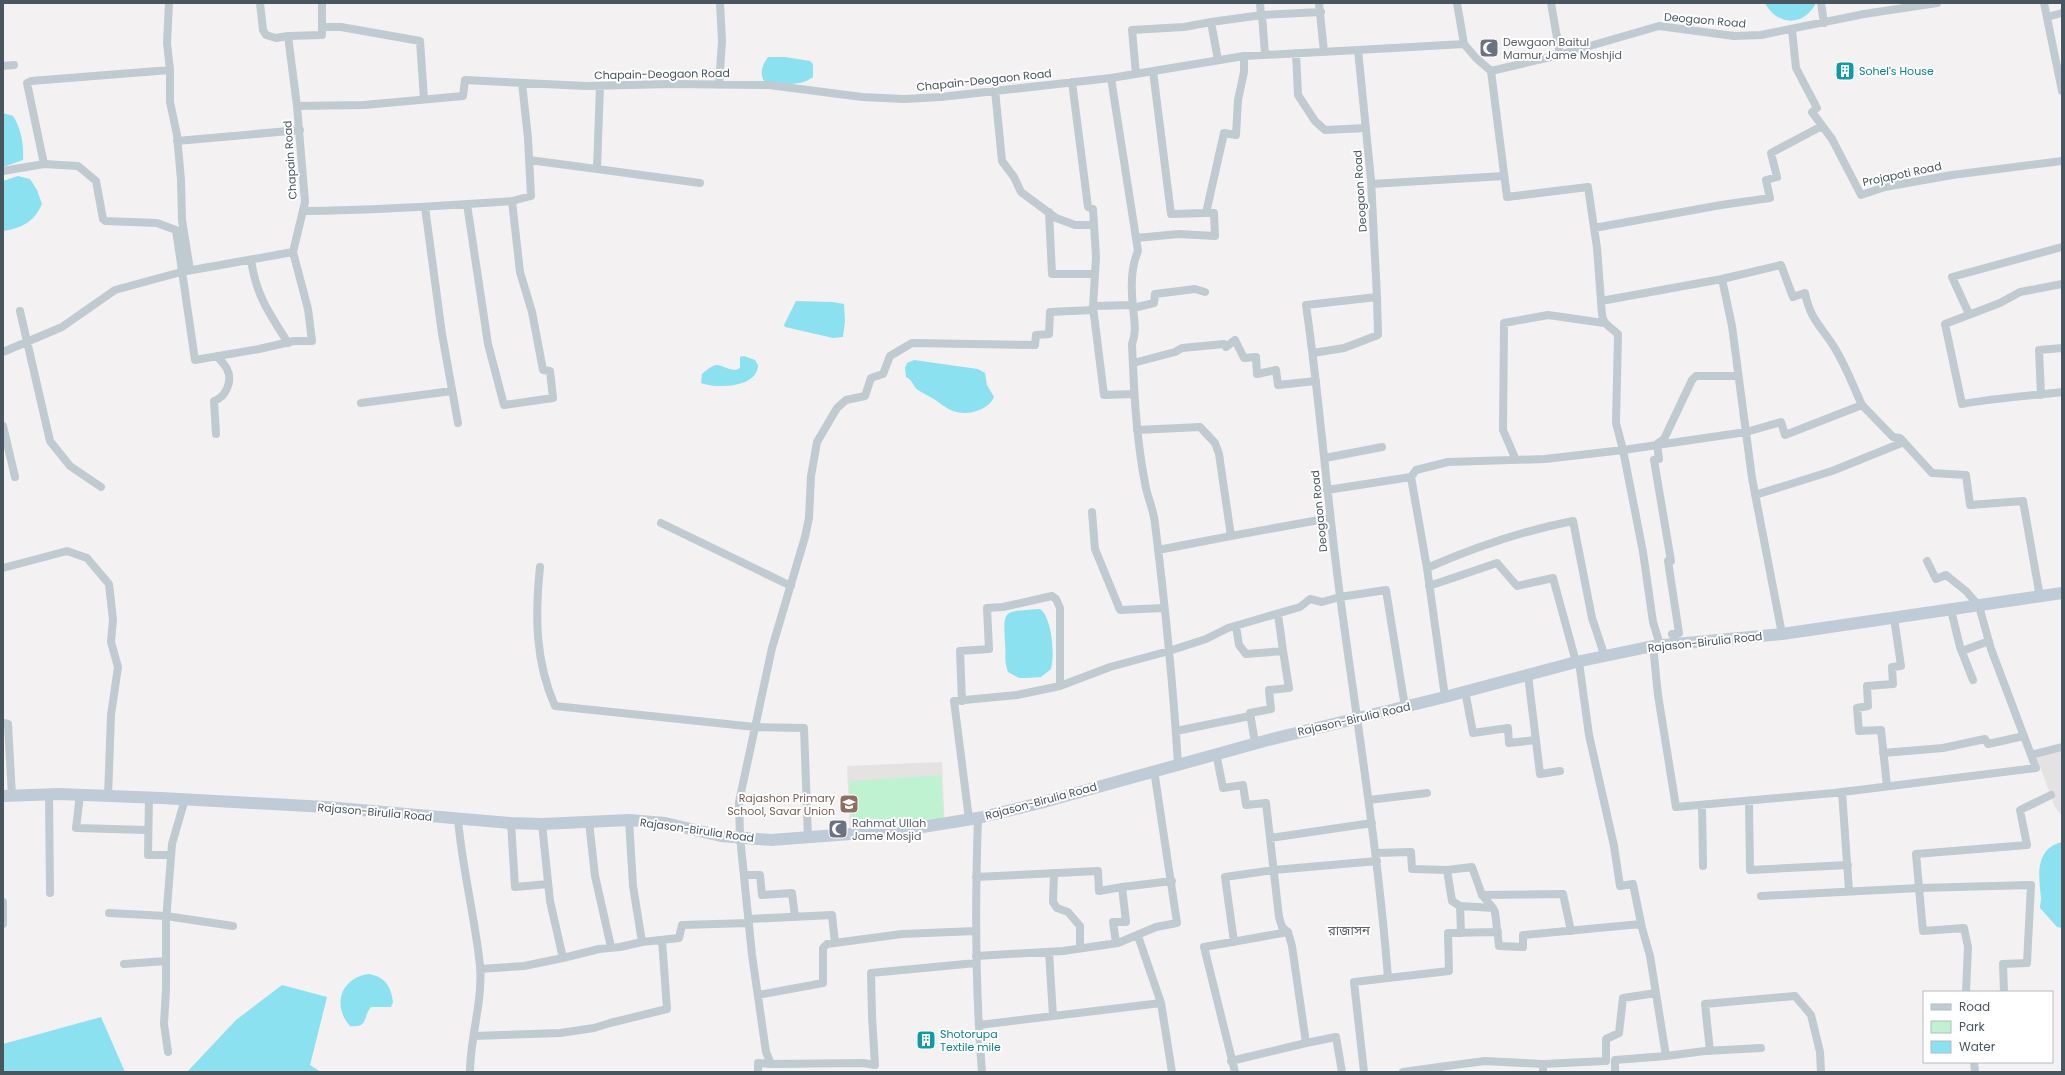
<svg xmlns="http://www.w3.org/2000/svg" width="2065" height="1075" font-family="Poppins,'Noto Sans Bengali',sans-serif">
<rect width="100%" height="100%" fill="#f4f1f2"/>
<path fill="#e5e2e4" d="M2062,748V816L2055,807L2035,753Z
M942,762L945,828L850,836L847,766Z"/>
<path fill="#bff2d0" d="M941,775L944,826L852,831L849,781Z"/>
<path fill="#8be1f0" d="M1765,3H1816C1804,27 1777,26 1765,3Z
M768,57H785L810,61L813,64V77C799,88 780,83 764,81C759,72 763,64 768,57Z
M3,113L13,116C21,128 24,145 23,160L3,167Z
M18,176L30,179L37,190L42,204C34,222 22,228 3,231V181Z
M796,301L832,302L844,304L845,321L843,337L833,338L785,327L784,325Z
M744,356L755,360L758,365C758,388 716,389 701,383L702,374C721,358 716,368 736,370L740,368V357Z
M914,360L978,369L985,373L987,385L994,397C988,411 967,416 953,411C945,408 939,402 932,398C927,395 922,393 918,390C913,387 913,380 906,377L905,368L907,363Z
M1040,609C1052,617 1055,655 1051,669L1041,677L1028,678H1019L1008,672C1004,661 1006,654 1005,643C1003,607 1004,612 1040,609Z
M2062,842V928L2057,927L2040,908C2040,904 2041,902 2041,898C2039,877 2034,849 2062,842Z
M369,974C385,977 391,986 393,1002L391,1007H371C362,1018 369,1028 350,1026C331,1005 342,977 369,974Z
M282,985L327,997L310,1065L321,1072H187L236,1020Z
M101,1017L125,1072H3V1044Z"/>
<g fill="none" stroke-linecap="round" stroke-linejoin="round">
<path stroke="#bfcad1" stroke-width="8" d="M169,3L167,43L170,70V102L177,135L181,180L182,220L190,270
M260,3L263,30L266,35L276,38L288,36
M1260,3L1261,15
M1319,3L1324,52
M1457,3L1464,44L1476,58L1491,71L1555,56L1659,26L1734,36L1761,35L1864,14L1937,3
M1551,3L1560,55
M1821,3L1824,23
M2044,3L2062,91
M1262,15L1321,12
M2047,17L2062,13
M1211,22L1262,15L1265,54
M322,27H341L420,41L424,99
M1792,30L1796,68L1817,108L1812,112L1832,139L1861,195L1885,187L1952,175L2062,161
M1296,53L1298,95L1315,121L1325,130L1366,128
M3,66L14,65
M1153,71L1171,214L1206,213L1224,133L1236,135L1238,100L1244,72V56
M1491,71L1507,197L1588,187L1597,248L1601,301L1722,279L1732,326L1752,478L1782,634
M1136,74L1132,30L1184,27L1211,22L1218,60
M1111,78L1138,251C1131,267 1131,290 1133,307C1134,320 1137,332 1132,344C1134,391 1136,437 1145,483C1147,497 1154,510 1155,524C1165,604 1173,684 1178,764
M1072,82L1088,207L1093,209L1096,257L1093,307L1104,395L1134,394
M719,85L722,41L720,3
M995,90L1002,161L1014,177L1021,192L1056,218L1075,225H1094
M297,106L288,36L322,35V3
M177,141L300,130
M529,160L597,169L600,86
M44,164L78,166L96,181L103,219L105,221L157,223L176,230L195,360L259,349L294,341H312L308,309L293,252
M597,169L700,183
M3,171L44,164L27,83L31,81L170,70
M1372,184L1504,176
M512,201L531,196L528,138L522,83
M425,207L442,334L458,423
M303,211C373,210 442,206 512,201L520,272L532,312L543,370L550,371L553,398L504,405L488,344L467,204
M1049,212L1052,274H1095
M1594,228L1721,205L1770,198L1766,180L1777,177L1771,153L1822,126
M1136,238L1179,234L1215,236L1214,213H1206
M251,260C256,295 269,313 288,343
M1722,279L1781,265L1793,297L1805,293C1811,323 1824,328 1837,352C1847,369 1854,388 1862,405
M2062,284L2020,292L2000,303L1945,324L1962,404C1995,398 2029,396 2062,392
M1093,306L1132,305
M1133,308L1154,303L1155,294L1195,289L1205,292
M20,311L50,441L70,466L101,487
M1969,314L1952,277L2062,247
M3,352L62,327L115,290L181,272L293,252L305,202L297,106L364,105L463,96L465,80L586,86L671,84L769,85L862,97L904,99L941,97L1111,78L1244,56L1358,50
M1313,353L1344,348L1378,335L1377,297
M1133,363L1175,352L1182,348L1224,344L1226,347L1235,340L1244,358L1256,357L1257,374L1276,370L1278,385L1316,381
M2041,395L2039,350L2062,348
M361,403L452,391
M3,426L15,477
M1137,430L1200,427L1215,443L1219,454L1231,536L1330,518
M216,434L214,401C226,397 233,381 227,369C225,365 220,360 217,356
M1325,458L1382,447
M1516,460L1503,430L1504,323L1548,315L1604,323
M1411,477L1416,470L1448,462L1545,459L1623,450L1616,423L1618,334C1602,321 1602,323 1601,301
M1327,490L1411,477L1427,568L1445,697
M1755,495L1832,471L1904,442
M1092,512L1095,549L1120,610L1164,608
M661,523L791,586
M1158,550L1231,536
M540,567C535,615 535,661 555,706L755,727L804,728L808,838
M3,568L67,551L87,558L109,584L113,620L111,642L118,667L111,715L108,797
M1427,568C1475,547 1521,531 1573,521L1592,618L1605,657
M1429,586L1497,563L1517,586L1553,578L1576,662
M1951,610L1960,647L1973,680
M1278,614L1283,651
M1236,626L1239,645L1246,654L1283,651L1289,688L1269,690L1271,709L1250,713L1255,743
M1677,643L1672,634L1679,633L1668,561H1671L1654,460L1659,459L1657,444L1664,439L1692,380L1696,376H1738
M1660,645L1653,622L1643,552L1623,450L1746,432L1781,422L1785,435L1862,405L1893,437L1900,438L1932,473L1966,475L1970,505L2023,501L2040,597
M1653,646L1658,695L1676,807L1834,793L2036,768L1991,649L1979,606L1966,591L1946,575L1936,579L1927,561
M1962,651L1989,641
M1579,662L1589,735L1614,846L1620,886L1633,884L1642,928L1650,956L1666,1056L1615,1060V1072
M1528,675L1540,774L1560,771
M1465,691L1473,733L1508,728L1509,743L1536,740
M962,701L960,651L989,649L987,608L1003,607L1052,596L1056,599L1060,608V686
M3,723L8,724L12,796
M1176,731L1250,716
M1216,753L1223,788L1243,785L1246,805L1266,803L1279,917L1282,927L1288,932
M1883,753L1943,748L1985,739L1988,744L2024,736
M2031,755L2062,747
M1887,786L1881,730L1859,731L1857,708L1868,706L1867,686L1893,684L1892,667L1901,666L1894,618
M1842,792L1849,891
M49,795L50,893
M80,795L76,828L147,830
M149,798L148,855H171
M1369,800L1427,793
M1749,801L1750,870L1848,865
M1702,805L1703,866
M978,818C975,903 975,987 982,1072
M458,819C462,868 475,917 480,966C483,1001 470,1038 470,1072
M969,819L954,701L1017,695L1060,686L1110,667L1169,651L1206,639L1228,628L1300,607L1310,599L1322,602L1340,597L1386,590L1405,707
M629,820L633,886L642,942L679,938L682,925L749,923
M589,822L595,876L611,947
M511,823L515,887L548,884
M1270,838L1372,823
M1376,853L1411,852L1412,869L1447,870
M1054,873L1053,902L1057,908L1068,912L1080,926V948
M744,875H760L762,895L792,893L795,917
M976,877L1098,871L1099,891L1122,887L1126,922H1113L1116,943
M1122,887L1172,881
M1482,895L1563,894L1571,931
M1761,896L1919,888L1923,931L1964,928L1968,947L1966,992
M3,902V924
M1460,906L1461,933
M1493,908L1482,895L1472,867L1447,870L1452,901L1460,906L1493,908L1495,912L1499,946L1523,947V935L1641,924
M109,913L166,916L233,926
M749,919L832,915L835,943
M1138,936L1161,1003
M1234,942L1225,877L1274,870L1377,861
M1049,952L1053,1016
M976,956L1063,951L1118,943L1156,927L1177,923L1154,770
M563,958L599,949L620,947L642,942
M976,963L871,973L872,1016L875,1065L863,1063L771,1064L766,1052L752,955L740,837L739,802L772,648L805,537L809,518L811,476L817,442L837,408L846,400L865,396L871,378L883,374L890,356L912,343L1035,345L1036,335L1049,334L1050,312L1093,310
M124,964L166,961
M480,969L524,966L563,958L550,901L542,824
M1388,978L1449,971L1448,933L1498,932
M2004,992L2003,964L2027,963L2031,885L1919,888L1916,854L2027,845L2020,810L2051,795
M758,995L823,983V948L827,944L902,934L976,931
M979,1025L1161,1003L1172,1072
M474,1036L560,1033L594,1028L610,1023L667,1009L662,940
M1710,1051L1705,1004L1795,996L1811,1015L1820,1052L1821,1072
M168,1052L164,1024L166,990V921L172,844L185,799
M1666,1056L1705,1051L1761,1048
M1231,1061L1306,1043
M1974,1062L1975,1072
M1439,1067L1485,1061L1543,1064
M758,1072V1063L771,1064
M1235,1072L1204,947L1288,932L1292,946L1306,1043L1336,1037L1342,1072
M1364,1072L1354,982L1388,978C1378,850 1357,723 1340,596C1327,499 1320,402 1306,305L1377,297L1371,180L1358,50L1464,44
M1403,1072L1439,1067L1440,1072
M1543,1072V1064L1606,1061V1039L1619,1033L1623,998L1656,993"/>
<path stroke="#bfcbd6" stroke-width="12" d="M3,796L59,794L161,798L326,807L511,823L542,824L629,820L665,823L721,836L771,840L904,830L978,818L1040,803L1268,740L1445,697L1576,662L1653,646L1782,634L2062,593"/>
</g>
<defs>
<g id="mosque-square" transform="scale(1)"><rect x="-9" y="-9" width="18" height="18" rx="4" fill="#6b7280" stroke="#fff"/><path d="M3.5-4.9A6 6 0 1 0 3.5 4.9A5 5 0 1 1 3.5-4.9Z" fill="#fff"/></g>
<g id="building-square" transform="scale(1)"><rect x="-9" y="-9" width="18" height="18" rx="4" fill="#0f9aa8" stroke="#fff"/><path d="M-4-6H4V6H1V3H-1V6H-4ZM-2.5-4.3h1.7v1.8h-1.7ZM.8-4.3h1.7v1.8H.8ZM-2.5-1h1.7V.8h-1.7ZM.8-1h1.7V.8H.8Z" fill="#fff"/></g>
<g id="school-square" transform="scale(1)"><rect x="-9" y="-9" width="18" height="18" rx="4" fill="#8d6e63" stroke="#fff"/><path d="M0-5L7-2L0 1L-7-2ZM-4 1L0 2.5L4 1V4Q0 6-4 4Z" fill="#fff"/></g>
</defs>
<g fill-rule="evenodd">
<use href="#mosque-square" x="1489" y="48"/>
<use href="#building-square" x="1845" y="71"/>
<use href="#school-square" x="849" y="804"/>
<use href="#mosque-square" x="838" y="829"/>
<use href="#building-square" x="926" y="1040"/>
</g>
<g text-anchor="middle" stroke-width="4" stroke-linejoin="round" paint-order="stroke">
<g font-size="11" fill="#485660" stroke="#fff">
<text transform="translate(1705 20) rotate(5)" y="4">Deogaon Road</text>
<text transform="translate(662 74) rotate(-1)" y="4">Chapain-Deogaon Road</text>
<text transform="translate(984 80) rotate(-6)" y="4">Chapain-Deogaon Road</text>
<text transform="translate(290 160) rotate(-94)" y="4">Chapain Road</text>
<text transform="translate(1902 174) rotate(-12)" y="4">Projapoti Road</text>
<text transform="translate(1360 191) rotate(-94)" y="4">Deogaon Road</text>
<text transform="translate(1319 511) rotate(-96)" y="4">Deogaon Road</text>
<text transform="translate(1705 642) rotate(-6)" y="4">Rajason-Birulia Road</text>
<text transform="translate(1354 719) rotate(-13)" y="4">Rajason-Birulia Road</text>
<text transform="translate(1041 801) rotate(-15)" y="4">Rajason-Birulia Road</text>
<text transform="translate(375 812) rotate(5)" y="4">Rajason-Birulia Road</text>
<text transform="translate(697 830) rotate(8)" y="4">Rajason-Birulia Road</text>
</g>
<g font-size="11" fill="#5b616d" stroke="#fff" text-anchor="start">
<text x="1503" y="46">Dewgaon Baitul<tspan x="1503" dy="13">Mamur Jame Moshjid</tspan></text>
<text x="852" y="827">Rahmat Ullah<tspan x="852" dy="13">Jame Mosjid</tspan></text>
</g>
<g font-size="11" fill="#0d838f" stroke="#fff" text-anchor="start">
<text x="1859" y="75">Sohel's House</text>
<text x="940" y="1038">Shotorupa<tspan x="940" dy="13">Textile mile</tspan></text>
</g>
<g font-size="11" fill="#785e54" stroke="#fff" text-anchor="end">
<text x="835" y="802">Rajashon Primary<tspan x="835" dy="13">School, Savar Union</tspan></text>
</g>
<g font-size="13" fill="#5d6267" stroke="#fff">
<text x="1349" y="935">রাজাসন</text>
</g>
</g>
<rect width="2065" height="1075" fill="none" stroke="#485660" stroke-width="8"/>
<rect x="1923" y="991" width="130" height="72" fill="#ffffff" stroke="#b6bbbf"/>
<rect x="1931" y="1004" width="20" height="6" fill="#bfcbd6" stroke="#b6bbbf"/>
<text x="1959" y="1011" font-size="12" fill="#485660">Road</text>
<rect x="1931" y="1021" width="20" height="12" fill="#bff2d0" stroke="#b6bbbf"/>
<text x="1959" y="1031" font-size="12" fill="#485660">Park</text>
<rect x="1931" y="1041" width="20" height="12" fill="#8be1f0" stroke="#b6bbbf"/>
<text x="1959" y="1051" font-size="12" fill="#485660">Water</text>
</svg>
